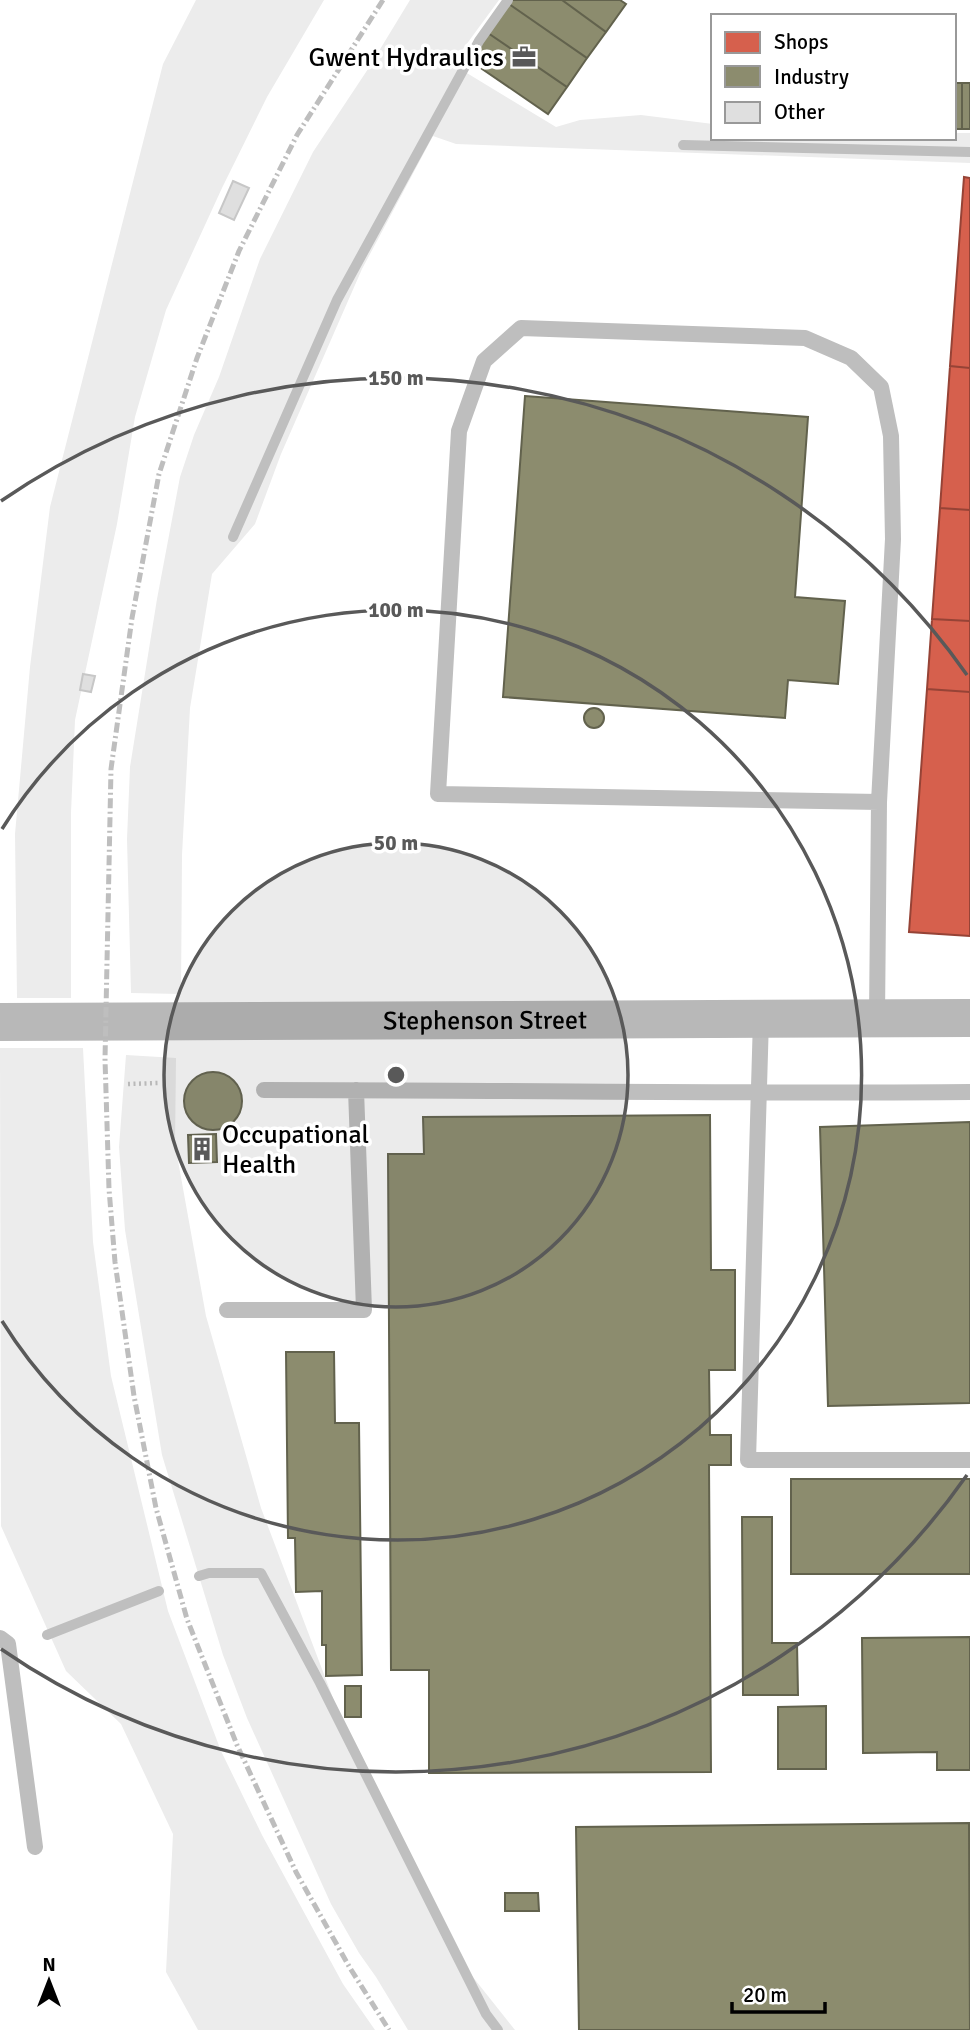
<svg xmlns="http://www.w3.org/2000/svg" width="970" height="2030" font-family="Signika,sans-serif">
<rect width="100%" height="100%" fill="#fff"/>
<path fill="#ececec" d="M196,0H324L267,97L222,188L166,310L135,417L117,524L75,720L71,813V998H17L15,834L30,667L50,507L163,64Z
M410,0H499L452,64L556,127L580,120L641,115L713,124V138H954V133H970V163L456,144L433,136L362,269L281,454L255,524L212,574L190,708L182,855L181,994L131,993L127,839L130,767L157,599L180,477L194,435L219,377L260,259L313,152L368,69Z
M0,1048H83L93,1242L111,1376L168,1611L221,1751L262,1835L343,1984L375,2030H198L166,1972L173,1834L121,1724L66,1671L1,1526Z
M126,1055L176,1058L175,1144L206,1316L261,1508L336,1706L457,1957L515,2030H408L376,1977L359,1953L331,1904L247,1718L223,1655L162,1455L125,1230L119,1147Z"/>
<path fill="#d6604d" stroke="#964336" stroke-width="2" d="M964,177L970,178V368L950,366Z
M950,366L970,368V510L940,508Z
M940,508L970,510V621L932,619Z
M932,619L970,621V692L927,689Z
M927,689L970,692V936L909,932Z"/>
<path fill="#8c8c6e" stroke="#62624d" stroke-width="2" d="M512,0H562L606,32L587,58L509,4Z
M562,0H620L626,4L606,32Z
M509,4L587,58L567,87L488,33Z
M488,33L567,87L548,114L469,60Z
M954,83H962V129H954Z
M962,83H970V129H962Z
M525,396L808,417L795,597L845,601L838,684L788,680L785,718L503,697Z
M584 718a10 10 0 1 1 20 0a10 10 0 1 1-20 0Z
M184 1101a29 29 0 1 1 58 0a29 29 0 1 1-58 0Z
M710,1115L711,1270H735V1370H709L710,1435H731V1465H709L711,1772L429,1773V1670H391L388,1154H424L423,1117Z
M970,1122V1403L828,1406L820,1127Z
M216,1134L217,1162L189,1163L188,1135Z
M286,1352H334L335,1423H359L362,1675L326,1676V1645H322V1591L296,1592L295,1538H288Z
M791,1479H970V1574H791Z
M742,1517H772V1643H797L798,1695H743Z
M970,1637V1770H937V1752L863,1753L862,1638Z
M345,1686H361V1717H345Z
M826,1706V1769H778V1707Z
M969,1823L970,2030H579L576,1827Z
M505,1893H538L539,1911H505Z"/>
<g fill="none" stroke-linecap="round" stroke-linejoin="round">
<path stroke="#bfbfbf" stroke-width="10" d="M683,145L970,152
M233,537L337,300L479,41L508,0
M199,1576L209,1573H261L320,1683L486,2014L498,2030
M47,1635L159,1591"/>
</g>
<path fill="#dfdfdf" stroke="#c7c7c7" stroke-width="2" d="M233,181L249,188L234,220L219,213Z
M83,674L95,676L91,692L80,690Z"/>
<g fill="none" stroke-linecap="round" stroke-linejoin="round">
<path stroke="#b9b9b9" stroke-width="4.5" stroke-dasharray="2 3.5" stroke-linecap="butt" d="M128,1084L158,1083"/>
<path stroke="#bebebe" stroke-width="16" d="M877,1018L879,802L893,539L891,436L881,387L851,358L805,338L521,328L484,361L459,431L438,794L879,802
M761,1019L748,1460H970
M264,1090C499,1090 735,1094 970,1092
M227,1310H364L356,1090
M0,1638L8,1644L35,1847"/>
<path stroke="#b8b8b8" stroke-width="38" id="s1" d="M0,1022L970,1018"/>
<path stroke="#bebebe" stroke-width="5" stroke-dasharray="10 3.5 2 3.5" stroke-linecap="butt" d="M383,0L297,135L239,251L197,358L159,474L132,618L111,769L105,1059L109,1189L115,1262L134,1396L156,1508L187,1619L237,1745L296,1872L350,1968L389,2030"/>
</g>
<circle cx="396" cy="1075" r="232" fill="#595959" fill-opacity=".12"/>
<g fill="none" stroke="#595959" stroke-width="3.5">
<circle cx="396" cy="1075" r="232"/>
<path d="M2 829A465 465 0 1 1 2 1321"/>
<path d="M967 1475A697 697 0 0 1 1 1649M1 501A697 697 0 0 1 967 675"/>
</g>
<defs>
<g id="office-bare" transform="scale(1.89)"><path d="M-6-3h4V-5.5h4V-3h4V5H-6ZM-1-4.5V-3h2v-1.5ZM-6 0V1H6V0Z" fill="#595959" stroke="#fff" stroke-width="2.5" paint-order="stroke"/></g>
<g id="building-bare" transform="scale(1.89)"><path d="M-4-6H4V6H1V3H-1V6H-4ZM-2.5-4.3h1.7v1.8h-1.7ZM.8-4.3h1.7v1.8H.8ZM-2.5-1h1.7V.8h-1.7ZM.8-1h1.7V.8H.8Z" fill="#595959" stroke="#fff" stroke-width="2.5" paint-order="stroke"/></g>
</defs>
<g fill-rule="evenodd">
<use href="#office-bare" x="524" y="57"/>
<use href="#building-bare" x="202" y="1149"/>
</g>
<g text-anchor="middle" stroke-width="7" stroke-linejoin="round" paint-order="stroke">
<g font-size="26" fill="#000" stroke="#fff" text-anchor="end">
<text x="504" y="66">Gwent Hydraulics</text>
<text x="222" y="1143" text-anchor="start">Occupational<tspan x="222" dy="30">Health</tspan></text>
</g>
<g font-size="26" fill="#000" stroke="#fff">
<text dy="9" stroke="none"><textPath href="#s1" startOffset="485">Stephenson Street</textPath></text>
</g>
</g>
<circle cx="396" cy="1075" r="10" fill="#595959" stroke="#fff" stroke-width="3.5"/>
<g font-size="21" text-anchor="middle" font-weight="bold" fill="#595959" stroke="#fff" stroke-width="7" stroke-linejoin="round" paint-order="stroke">
<text x="396" y="385">150 m</text>
<text x="396" y="617">100 m</text>
<text x="396" y="850">50 m</text>
</g>
<rect x="711" y="14" width="245" height="126" fill="#ffffff" stroke="#999999" stroke-width="2"/>
<rect x="725" y="32" width="35" height="21" fill="#d6604d" stroke="#999999" stroke-width="2"/>
<text x="774" y="49" font-size="21" fill="#000000">Shops</text>
<rect x="725" y="66" width="35" height="21" fill="#8c8c6e" stroke="#999999" stroke-width="2"/>
<text x="774" y="84" font-size="21" fill="#000000">Industry</text>
<rect x="725" y="102" width="35" height="21" fill="#dfdfdf" stroke="#999999" stroke-width="2"/>
<text x="774" y="119" font-size="21" fill="#000000">Other</text>
<g transform="translate(49 1981)" stroke="#ffffff" stroke-width="5" paint-order="stroke">
<path d="M0-5L12 26L0 18L-12 26Z" fill="#000000"/>
<text y="-10" font-size="19" font-weight="bold" text-anchor="middle" fill="#000000">N</text>
</g>
<path d="M732 2002v10h93v-10" fill="none" stroke="#000000" stroke-width="3.5"/>
<text x="743" y="2002" font-size="21" fill="#000000" stroke="#ffffff" stroke-width="5" paint-order="stroke">20 m</text>
</svg>
